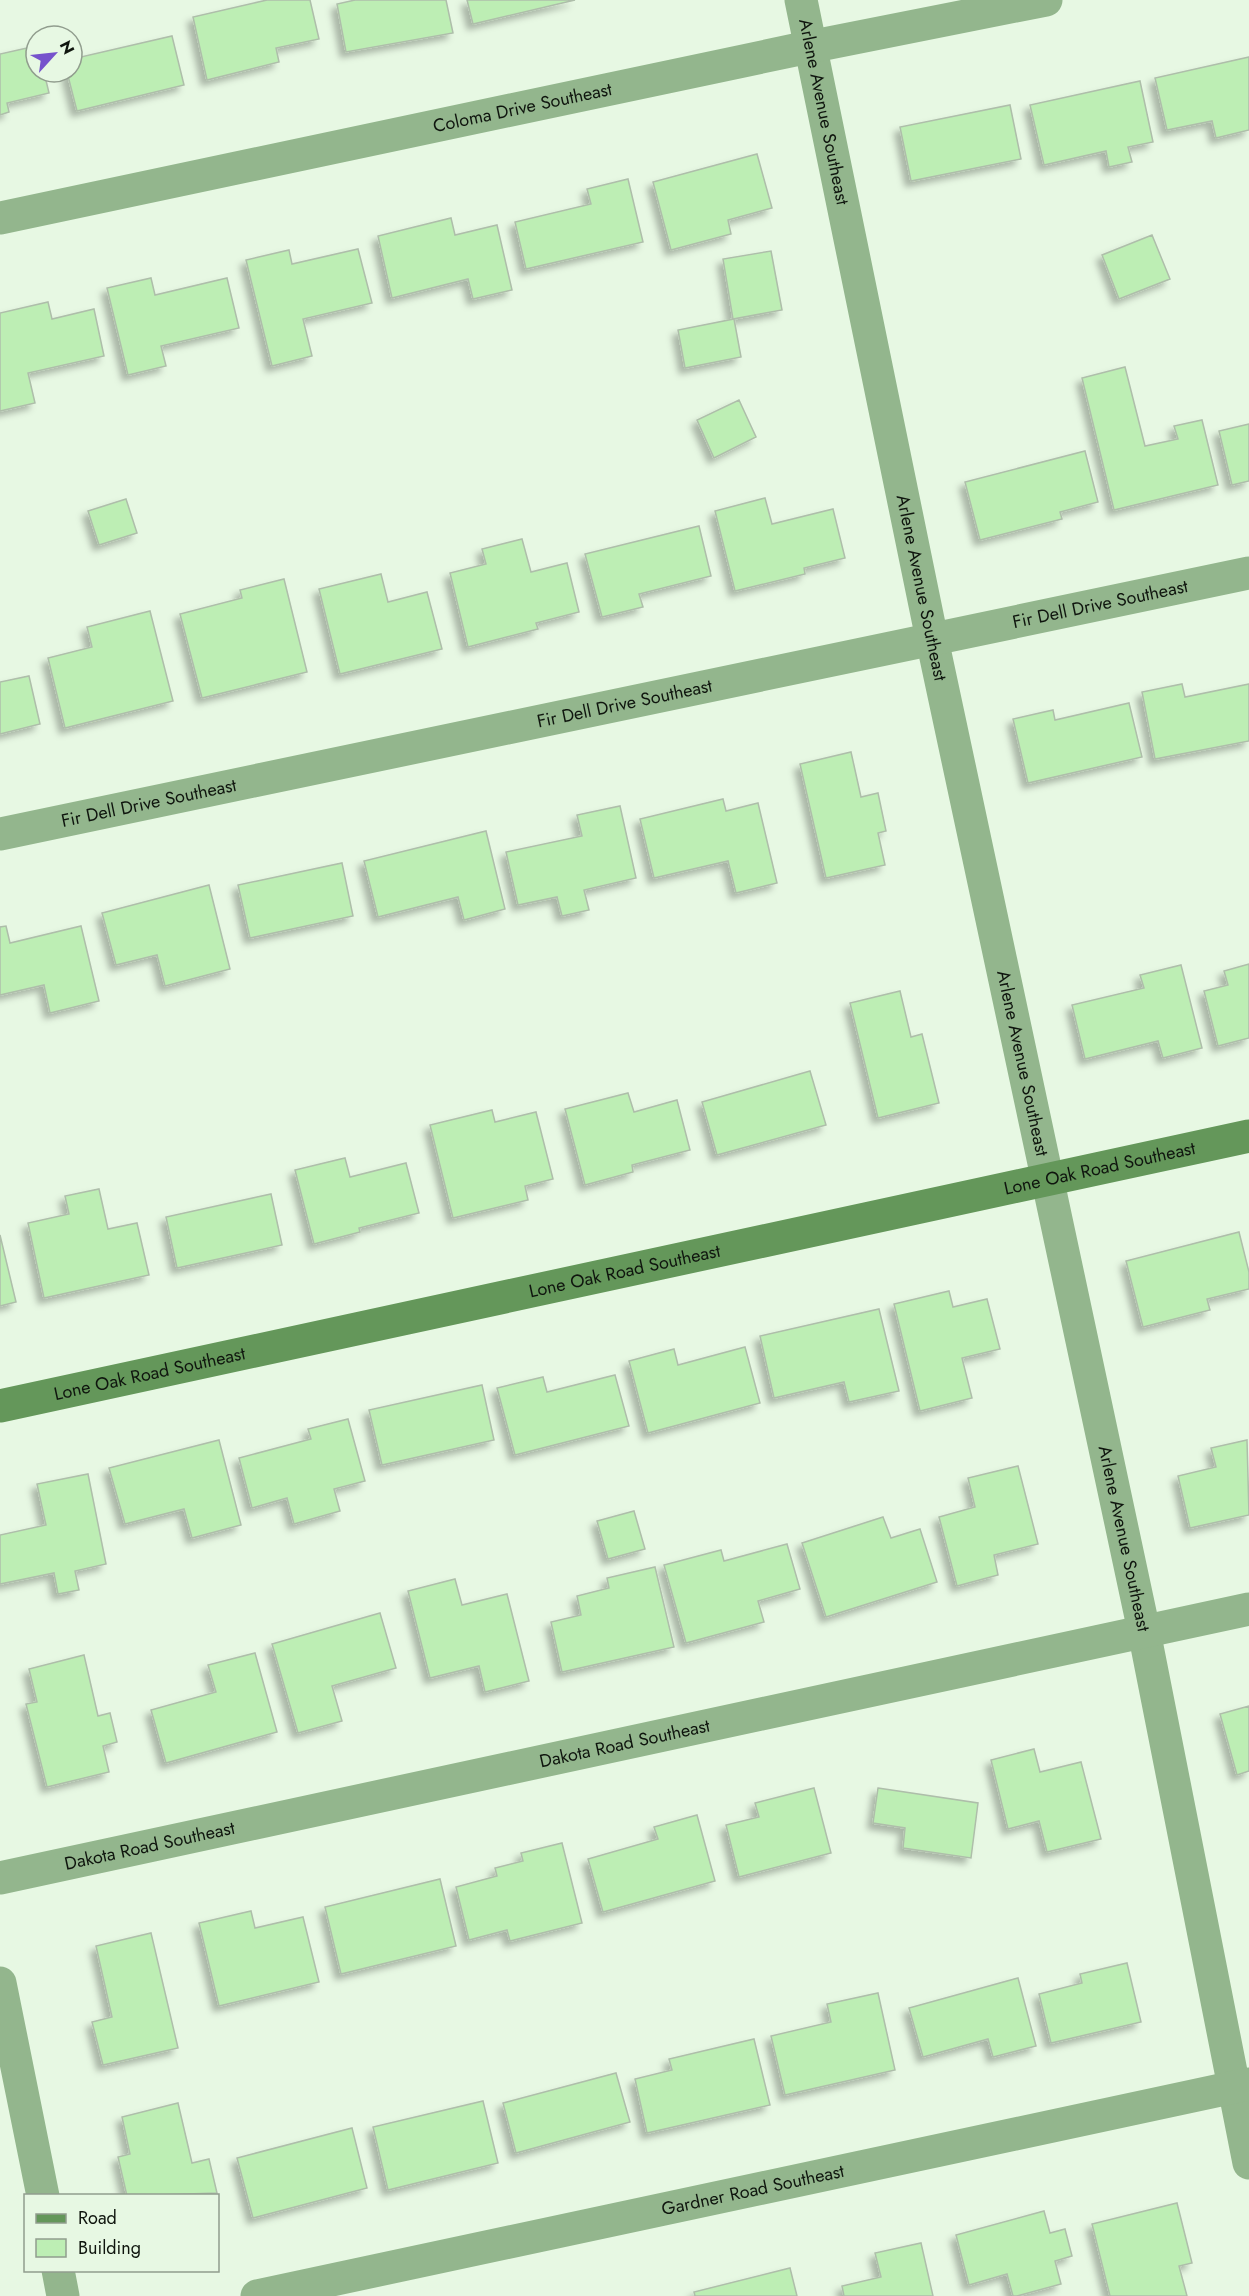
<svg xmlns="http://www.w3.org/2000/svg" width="1249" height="2296" font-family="Jost,sans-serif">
<defs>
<filter id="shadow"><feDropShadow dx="-5.5" dy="5.5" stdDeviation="3" flood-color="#0004"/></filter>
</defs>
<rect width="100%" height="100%" fill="#e7f8e3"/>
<path fill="#bdeeb4" stroke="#aebeaa" stroke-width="1.5" filter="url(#shadow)" d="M267,0H310L319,39L276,48L279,62L207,80L193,17Z
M355,0H446L453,33L346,52L337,4Z
M467,0H575L473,24Z
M172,36L184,85L77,111L67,72H72V59Z
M36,46V72H44L49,93L7,103L9,112L0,115V54Z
M1249,57V130L1216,138L1212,121L1167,130L1155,78Z
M1140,81L1153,142L1128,147L1132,162L1109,167L1106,151L1044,165L1030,105Z
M1010,105L1021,159L911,181L900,127Z
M757,154L772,208L728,220L731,234L671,250L653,182Z
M628,179L643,242L526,269L515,222L591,204L587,189Z
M451,218L455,235L497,225L512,290L473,299L468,279L392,298L378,236Z
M1152,235L1170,279L1119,299L1102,255Z
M358,249L372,303L303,319L312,356L272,366L246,260L289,250L292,264Z
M771,251L782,310L733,319L723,259Z
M151,278L155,295L227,278L239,328L161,346L166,366L128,375L107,288Z
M48,302L52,319L94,309L104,356L28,373L35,403L0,411V313Z
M734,319L741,357L685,368L678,330Z
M1125,367L1145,446L1178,439L1174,426L1202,420L1218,485L1114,510L1082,378Z
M739,400L756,437L714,458L697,420Z
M1249,424V481L1232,485L1219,431Z
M1085,451L1098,502L1060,512L1062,519L980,540L965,482Z
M765,498L772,524L833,509L845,558L804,568L805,574L735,591L715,511Z
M126,499L137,533L99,545L88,511Z
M699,526L711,576L639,594L643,607L602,617L585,554Z
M522,539L531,572L567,563L579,612L536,623L538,629L468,647L450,573L486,564L482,549Z
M381,574L388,602L427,592L442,649L340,674L319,589Z
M284,579L307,672L202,698L180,614L242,598L240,590Z
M150,611L173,701L65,728L48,658L92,647L87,627Z
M29,676L40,724L0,734V682Z
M1182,684L1185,697L1249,684V741L1155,759L1142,692Z
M1129,703L1142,757L1028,783L1013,719L1053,710L1055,720Z
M851,752L861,797L878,793L886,831L878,833L885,865L826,878L800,764Z
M723,799L726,811L758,803L777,883L736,893L728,861L654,878L640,819Z
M620,806L636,878L584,890L589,910L562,916L557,897L518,905L506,852L582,836L577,815Z
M486,831L505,909L464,920L458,897L378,917L364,861Z
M342,863L353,916L250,938L238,885Z
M209,885L230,969L165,986L157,955L116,965L102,913Z
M6,926L10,943L81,926L99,1001L50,1013L44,985L0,995V927Z
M1249,964V1038L1218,1046L1204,991L1228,985L1224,971Z
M1181,965L1202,1048L1163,1058L1158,1041L1085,1059L1072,1005L1144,988L1140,975Z
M900,991L911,1037L922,1034L939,1103L878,1118L850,1003Z
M810,1071L826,1125L717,1155L702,1102Z
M628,1093L634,1112L677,1100L690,1150L632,1165L633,1172L585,1185L565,1109Z
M492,1110L495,1122L536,1112L553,1179L525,1186L528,1200L453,1218L430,1125Z
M345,1158L350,1177L406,1163L419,1213L359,1228L360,1232L314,1244L295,1170Z
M99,1189L108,1229L137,1223L149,1275L44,1298L28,1223L69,1214L65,1196Z
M271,1194L282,1245L177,1268L166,1217Z
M1239,1232L1249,1272V1289L1207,1299L1210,1310L1143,1327L1126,1261Z
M0,1235L16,1302L0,1306Z
M949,1291L953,1307L987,1299L1000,1349L962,1358L972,1398L920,1411L894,1304Z
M879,1309L899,1391L849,1402L844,1382L774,1398L760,1336Z
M745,1347L760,1403L648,1433L629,1361L674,1349L678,1365Z
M615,1375L629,1426L515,1455L497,1388L543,1377L547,1392Z
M482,1385L494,1440L382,1465L369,1410Z
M348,1419L365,1481L334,1489L340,1511L294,1524L287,1498L252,1508L239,1458L311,1439L308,1429Z
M219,1440L241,1525L192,1538L184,1509L125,1524L109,1468Z
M1247,1440L1249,1515L1190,1528L1178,1476L1216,1467L1211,1448Z
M1018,1466L1038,1544L994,1555L998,1575L957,1586L939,1517L975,1507L968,1478Z
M88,1474L106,1564L75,1571L79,1590L58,1594L54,1573L0,1584V1535L46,1525L37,1484Z
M634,1511L645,1549L608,1559L597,1521Z
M883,1517L891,1538L920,1529L937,1582L826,1617L802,1543Z
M787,1544L800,1589L758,1601L764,1622L686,1643L664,1565L721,1550L724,1561Z
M655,1567L674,1647L562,1672L551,1622L581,1615L577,1596L609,1588L607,1578Z
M455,1579L462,1605L507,1594L529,1681L485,1692L479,1666L430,1678L408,1591Z
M380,1613L396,1668L332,1686L342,1721L298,1733L272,1644Z
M255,1653L277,1732L166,1763L151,1710L216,1692L208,1665Z
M84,1655L98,1716L110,1713L117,1742L103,1746L109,1772L47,1787L26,1704L37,1702L29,1669Z
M1249,1706V1771L1237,1775L1220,1714Z
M1034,1749L1040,1772L1081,1762L1101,1839L1047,1852L1039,1821L1008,1829L991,1760Z
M814,1788L831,1853L739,1877L726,1825L759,1817L755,1803Z
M878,1788L978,1803L971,1858L903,1848L905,1828L873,1823Z
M697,1815L715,1881L603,1912L588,1859L658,1839L654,1827Z
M562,1843L582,1923L510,1941L507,1930L469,1940L456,1887L497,1876L495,1868L523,1861L521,1853Z
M440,1879L456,1946L341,1974L325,1907Z
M251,1911L255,1928L303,1917L319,1982L219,2006L199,1923Z
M151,1933L178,2048L103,2065L92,2022L112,2017L96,1946Z
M1127,1963L1141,2022L1051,2043L1039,1994L1082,1983L1080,1974Z
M1018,1978L1036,2046L993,2057L988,2039L923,2057L909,2008Z
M878,1993L895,2070L785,2095L771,2036L831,2022L827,2004Z
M754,2039L770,2105L647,2133L635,2079L672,2070L669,2059Z
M616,2073L630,2122L516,2153L503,2103Z
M483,2101L498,2163L388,2190L373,2127Z
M178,2103L192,2163L209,2159L217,2193L127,2196L118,2157L130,2154L122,2117Z
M352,2128L367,2188L253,2218L237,2158Z
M1177,2203L1192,2263L1179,2266L1187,2296H1110L1092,2224Z
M1044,2211L1050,2233L1065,2229L1072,2256L1055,2261L1061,2284L1017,2296H1013L1007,2274L969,2285L956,2235Z
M921,2243L933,2296H844L842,2286L881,2277L875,2253Z
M790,2268L797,2296H695L694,2292Z"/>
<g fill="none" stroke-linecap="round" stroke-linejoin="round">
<g stroke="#93b68d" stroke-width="33">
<path id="s1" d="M801,0L932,639L1144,1631L1249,2163"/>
<path id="s2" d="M0,218L809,47L1046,0"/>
<path id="s3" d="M0,834L1249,573"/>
<path id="s4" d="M0,1878L1249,1609"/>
<path d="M0,1983L43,2196"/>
<path d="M58,2270L63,2296"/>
<path id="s5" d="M257,2296L1249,2084"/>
</g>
<path stroke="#64975a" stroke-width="33" id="s6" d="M0,1406L1249,1136"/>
</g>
<g text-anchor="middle" stroke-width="6" stroke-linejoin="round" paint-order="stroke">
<g font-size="18" fill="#0f150e" stroke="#e7f8e3">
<text dy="6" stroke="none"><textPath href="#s2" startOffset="534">Coloma Drive Southeast</textPath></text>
<text dy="6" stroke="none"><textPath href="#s1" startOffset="114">Arlene Avenue Southeast</textPath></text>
<text dy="6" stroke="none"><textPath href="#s1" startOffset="600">Arlene Avenue Southeast</textPath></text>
<text dy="6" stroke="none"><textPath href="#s3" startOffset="1124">Fir Dell Drive Southeast</textPath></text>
<text dy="6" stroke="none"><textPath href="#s3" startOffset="638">Fir Dell Drive Southeast</textPath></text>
<text dy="6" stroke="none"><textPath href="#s3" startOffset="152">Fir Dell Drive Southeast</textPath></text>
<text dy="6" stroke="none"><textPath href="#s1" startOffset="1086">Arlene Avenue Southeast</textPath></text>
<text dy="6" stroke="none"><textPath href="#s6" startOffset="1125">Lone Oak Road Southeast</textPath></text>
<text dy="6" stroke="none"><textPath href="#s6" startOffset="639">Lone Oak Road Southeast</textPath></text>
<text dy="6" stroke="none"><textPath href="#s6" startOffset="153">Lone Oak Road Southeast</textPath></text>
<text dy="6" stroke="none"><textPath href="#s1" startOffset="1572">Arlene Avenue Southeast</textPath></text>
<text dy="6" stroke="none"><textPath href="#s4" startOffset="639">Dakota Road Southeast</textPath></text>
<text dy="6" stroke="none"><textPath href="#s4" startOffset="153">Dakota Road Southeast</textPath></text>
<text dy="6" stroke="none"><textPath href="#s5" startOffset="507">Gardner Road Southeast</textPath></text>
</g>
</g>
<rect x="24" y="2194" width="195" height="78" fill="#e7f8e3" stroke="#919d8e" stroke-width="1.5"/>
<rect x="36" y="2214" width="30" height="9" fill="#64975a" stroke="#919d8e" stroke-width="1.5"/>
<text x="78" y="2224" font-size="18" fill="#0f150e">Road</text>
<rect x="36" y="2239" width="30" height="18" fill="#bdeeb4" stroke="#919d8e" stroke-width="1.5"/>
<text x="78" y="2254" font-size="18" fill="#0f150e">Building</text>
<g transform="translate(54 54) rotate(63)"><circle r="28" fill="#e7f8e3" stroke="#919d8e" stroke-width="1.5"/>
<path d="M0-4.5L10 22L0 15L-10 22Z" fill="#7653cc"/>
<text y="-9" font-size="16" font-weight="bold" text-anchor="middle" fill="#0f150e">N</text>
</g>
</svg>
